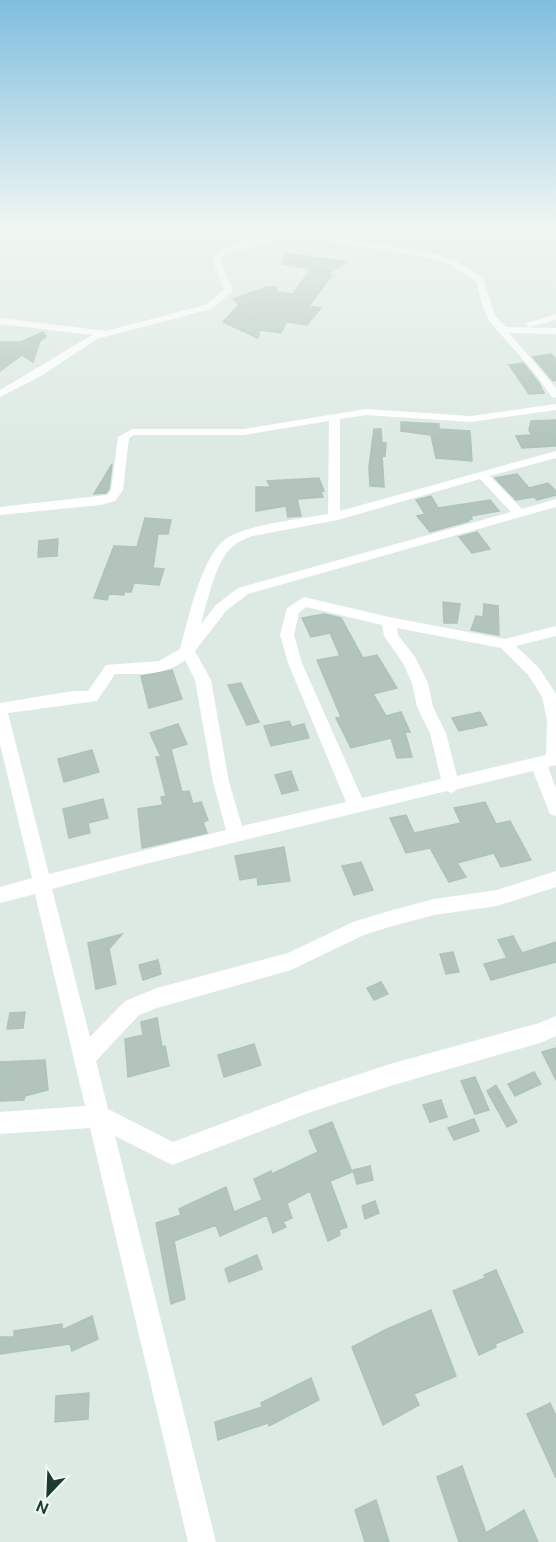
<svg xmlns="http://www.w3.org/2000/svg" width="556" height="1542" font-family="Ubuntu,sans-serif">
<rect width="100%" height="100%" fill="#ddeae3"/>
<path fill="#b2c4bc" stroke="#afc3ba" stroke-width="1.5" d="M284,253L346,262L327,275H332L309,306L321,308L307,325L286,322L281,333L260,330L258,338L223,322L239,305L233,299L267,287H276L277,292L293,294L311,269L283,264Z
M43,332L46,337L40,341L33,362L22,355L0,371V342H21Z
M551,354L556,359V380L553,381L533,357Z
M523,363L539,383L544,393L529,394L509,365Z
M556,420V446L522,448L516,436L532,435L529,430L531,421Z
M401,422L439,424V429L470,431L472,461L436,458L431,435L401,431Z
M374,429H381L382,443H386L385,456L382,455L384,487L370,486L369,467Z
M112,464L109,489L106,493L94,494Z
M517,474L529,488L548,483L556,491V495L537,500L534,497L516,500L495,478Z
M319,478L324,491L321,492L323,497L297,499L301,516L288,517L286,506L256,511V487H271L267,481Z
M431,496L438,508L490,500L499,511L471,516L472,519H468L469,521L430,532L417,516L425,514L416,500Z
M145,518L171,520L168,534H158L153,568L164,569L159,585L134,583L131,592H124V595L109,594L107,600L94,598L114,546L137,547Z
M477,532L490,549L472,553L459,537Z
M58,539L57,556L38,557L39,541Z
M443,602L460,604L457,623H444Z
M484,604L498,606L499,635L471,630L476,616L483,617Z
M324,614L341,618L363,658L377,655L397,688L373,694L386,716L401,712L410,732H405L412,757L397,758L391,738L351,748L336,718L341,717L317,660L340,656L330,633L311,637L302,618Z
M172,670L182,699L149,708L141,676Z
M241,683L259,722L247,725L228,685Z
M480,712L487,725L459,731L452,718Z
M289,721L292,727L304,724L309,738L271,746L264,726Z
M178,724L187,744L171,749L182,792L189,791L193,804L201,802L208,820L203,822L207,833L142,848L138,809L163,805L161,797L166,796L156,757H161L150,733Z
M92,750L99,772L64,782L58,759Z
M291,771L298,790L282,794L275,775Z
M103,799L108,818L88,823L90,833L69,838L63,809Z
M485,802L496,824L510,821L531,860L501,867L494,853L457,863L466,877L449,882L430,848L406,853L390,818L406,815L414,833L461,823L454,808Z
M284,847L290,881L258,885L257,877L240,880L235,856Z
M361,862L373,890L354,895L342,866Z
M122,934L109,949L116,984L96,989L88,943Z
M513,936L522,953L556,942V962L491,980L484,964L507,958L498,940Z
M453,952L459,972L446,974L440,954Z
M158,960L161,974L143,980L139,965Z
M381,982L388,994L374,1000L367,988Z
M25,1012L23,1028L7,1029L10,1013Z
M157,1018L162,1047L165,1046L169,1066L128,1077L125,1039L143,1035L141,1022Z
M254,1044L261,1065L224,1077L218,1055Z
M556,1048V1080L542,1052Z
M45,1060L48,1090L25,1096L24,1100L0,1101V1062Z
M534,1072L541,1084L515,1096L508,1084Z
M475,1077L489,1110L475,1114L461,1081Z
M496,1085L517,1122L507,1127L487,1091Z
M441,1100L447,1117L430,1122L423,1105Z
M474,1119L479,1131L454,1140L448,1128Z
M332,1122L352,1172L330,1181L347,1227L339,1230L340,1235L328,1241L310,1191L287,1203L292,1218L283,1222L286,1227L273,1233L267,1215L220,1236L216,1225L174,1241L185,1299L171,1304L156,1223L181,1215L179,1209L226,1187L234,1212L262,1200L254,1179L271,1171L272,1174L318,1152L309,1131Z
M370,1166L373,1180L357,1184L353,1170Z
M375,1201L379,1213L365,1219L362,1206Z
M257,1255L262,1269L229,1282L225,1269Z
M496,1270L523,1332L495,1344L496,1347L479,1355L453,1291L485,1278L484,1275Z
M431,1310L456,1376L414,1394L419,1405L383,1425L352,1347L387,1329Z
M92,1316L98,1339L72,1351L70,1344L0,1354V1337H14V1331L62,1324V1330Z
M311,1378L319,1400L269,1426L268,1423L218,1440L215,1422L262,1407L261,1403Z
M89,1393L88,1419L55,1422L56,1396Z
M550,1403L556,1416V1478L527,1414Z
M462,1466L486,1533L524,1510L538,1542H459L437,1477Z
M376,1500L389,1542H365L355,1510Z"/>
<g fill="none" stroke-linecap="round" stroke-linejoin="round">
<path fill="#fff" fill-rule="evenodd" d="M290,233H303L433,253L456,261L483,278L495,315L506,327L556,328V334L509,333L556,388V398L552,397L533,371L489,321L483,308L476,281L450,265L428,257L303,237H290L227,253L220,259L233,291L211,309L97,339L41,376L0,397V390L92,335L0,324V318L106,331L205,305L224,290L212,259C229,238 265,238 290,233Z
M556,314V320L529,327L524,324Z
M556,404V410L471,422L366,415L340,419V511L556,451V458L490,476L522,509L556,499V507L248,594L226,611L195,651L211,680L229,782L242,826L346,802L288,663L280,635L287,608L304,597L389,617L505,639L556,626V636L516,646L539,668L556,694V765L548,767L556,788V816L550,814L533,771L458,789L451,793L447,791L137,866L52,889L90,1037L125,1001L157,988L288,953L353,922L389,911L434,899L497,890L556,871V887L497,906L434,915L389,927L364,935L291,970L157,1008L139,1015L96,1061L108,1109L173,1142L311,1090L390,1064L539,1023L556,1016V1036L540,1043L390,1086L311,1112L172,1165L115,1136L216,1542H188L90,1128L0,1134V1112L85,1106L35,894L0,903V887L32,878L0,744V703L73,691H88L106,665L159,661L180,649C188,620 200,563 222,542C239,525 302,519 328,514L329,421L244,435H134L129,438L123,490L115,501L101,505L0,515V507L107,495L111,490L118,437L132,429H244L366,409L471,416ZM480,479L511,512L238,588L216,605L201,624C207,603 215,563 231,548C237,542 245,539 252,536L338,520ZM306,607L382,625L384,636L403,663L412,683L417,707L430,733L441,779L362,798L302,663L294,635L299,613ZM397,628L501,648L529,676L542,697L547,720L546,755L457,776L446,733L433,707L428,683L415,657L398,635ZM185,660L195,680L213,782L226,830L49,874L8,713L97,701L115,674C140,674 165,676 185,660Z"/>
</g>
<linearGradient id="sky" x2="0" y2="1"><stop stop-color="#7fbedf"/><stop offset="0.51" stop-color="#f0f6f2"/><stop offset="1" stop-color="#f0f6f2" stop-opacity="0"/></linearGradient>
<rect width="556" height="444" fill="url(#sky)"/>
<g transform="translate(48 1494) rotate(203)" stroke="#edf6f1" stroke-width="4.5" paint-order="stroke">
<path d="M0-4.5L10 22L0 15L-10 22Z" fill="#1e3930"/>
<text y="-9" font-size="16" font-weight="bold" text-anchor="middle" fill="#1e3930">N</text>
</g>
</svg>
